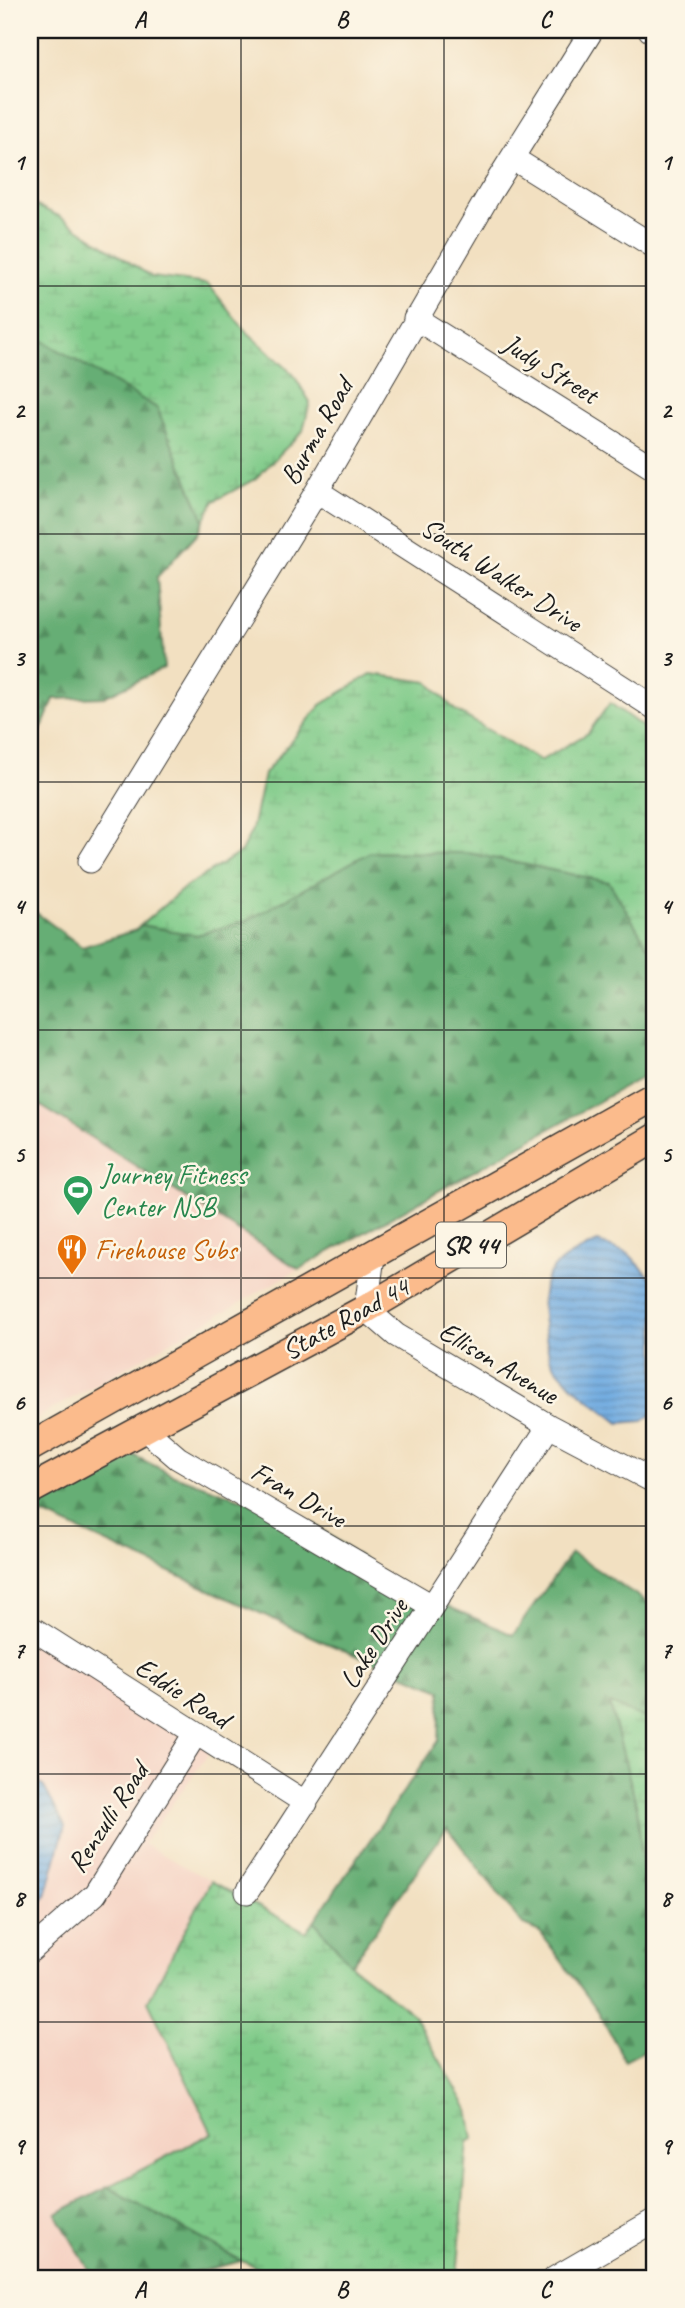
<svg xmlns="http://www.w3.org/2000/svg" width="685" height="2308" font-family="Caveat,sans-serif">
<defs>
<pattern id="forest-firs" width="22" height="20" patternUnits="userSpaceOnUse" patternTransform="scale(1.75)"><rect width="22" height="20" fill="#66ae74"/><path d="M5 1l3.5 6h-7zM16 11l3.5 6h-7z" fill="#538d5e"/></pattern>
<pattern id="wetland-marsh" width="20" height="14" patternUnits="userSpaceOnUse" patternTransform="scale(1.75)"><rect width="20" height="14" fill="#7eca88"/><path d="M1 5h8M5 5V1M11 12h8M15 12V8" fill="none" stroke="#6cad75"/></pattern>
<pattern id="water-rules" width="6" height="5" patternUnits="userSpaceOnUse" patternTransform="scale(1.75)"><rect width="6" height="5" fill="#70abe1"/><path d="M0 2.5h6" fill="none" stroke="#5b8ab6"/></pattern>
</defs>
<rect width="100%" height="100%" fill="#fcf5e5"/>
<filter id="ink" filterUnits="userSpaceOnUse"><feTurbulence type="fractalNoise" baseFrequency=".0143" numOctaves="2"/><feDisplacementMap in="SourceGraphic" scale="14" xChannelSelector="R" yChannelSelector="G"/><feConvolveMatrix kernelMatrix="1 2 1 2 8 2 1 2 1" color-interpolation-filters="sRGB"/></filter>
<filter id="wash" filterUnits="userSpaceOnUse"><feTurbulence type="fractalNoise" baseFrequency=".00686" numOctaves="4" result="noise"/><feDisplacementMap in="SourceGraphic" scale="28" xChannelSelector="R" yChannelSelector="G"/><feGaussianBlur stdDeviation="1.57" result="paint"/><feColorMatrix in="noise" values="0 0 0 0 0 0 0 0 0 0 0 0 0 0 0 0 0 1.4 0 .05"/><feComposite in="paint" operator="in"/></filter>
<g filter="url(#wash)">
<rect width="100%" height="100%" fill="#f2e0c1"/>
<path fill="#f5d2c3" d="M30,1099L299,1269L30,1422Z
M30,1622L189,1728L88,1888L30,1941V1913L46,1896L44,1787L30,1775Z
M203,1737L215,1745L143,1844L211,1881L148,2001L213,2133L57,2214L94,2278H30V1962Z"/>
<path fill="url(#forest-firs)" stroke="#416548" stroke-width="2" d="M30,333L157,408L204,520L198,533L157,577L164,668L104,697L54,699L40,732L30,741Z
M370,852L469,853L609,882L648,946L655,949V1070L299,1269L30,1099V908L82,947L136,930L141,925L196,935L246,921Z
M121,1449L171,1474L315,1525L399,1585L513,1635L571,1553L655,1607V1722L610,1705L637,1807L643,1866L648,1871L655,1873V2045L625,2061L598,2011L540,1932L523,1925L447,1828L351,1965L314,1921L439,1740L441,1690L319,1640L48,1516L30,1514V1500Z
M108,2187L242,2261L173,2278H94L56,2214Z"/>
<path fill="url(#wetland-marsh)" stroke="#4d7352" stroke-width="2" d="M30,203L61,217L152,277L208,284L244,329L293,374L310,402L303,431L255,479L214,501L204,520L157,408L30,333Z
M371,674L428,682L455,710L540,761L588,733L610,703L655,736V949L648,946L609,882L469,853L370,852L246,921L196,935L141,925L184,888L241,852L252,830L264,774L321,705Z
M610,1704L655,1722V1873L643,1866L637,1807Z
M211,1881L306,1932L314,1921L353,1967L413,2014L468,2109L473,2139L468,2142L457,2278H282L242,2261L108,2187L212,2133L148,2001Z"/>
<path fill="url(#water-rules)" stroke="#46647e" stroke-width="2" d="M598,1242L629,1254L655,1282V1412L643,1421L619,1423C596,1404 568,1387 552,1362C547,1354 547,1340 545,1331C536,1275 549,1263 598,1242Z
M30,1775L44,1787L65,1826L46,1896L30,1913Z"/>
</g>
<g filter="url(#ink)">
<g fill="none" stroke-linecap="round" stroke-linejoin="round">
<g stroke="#3c3935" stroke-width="25">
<path id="minor" d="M650,30L655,33
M514,159L655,247
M415,318L655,469
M317,491L655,708
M90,861L317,491L490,193L592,30
M373,1256L366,1309L396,1335L549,1426L655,1482
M142,1427L178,1458L432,1606
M30,1627L306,1803
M247,1892L549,1426
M30,1951L95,1894L195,1735
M555,2278L655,2220"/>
</g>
<g stroke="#3c3935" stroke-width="31">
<path id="major" d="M30,1447L655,1096
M30,1490L366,1309L655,1138"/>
</g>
<use href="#minor" stroke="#fff" stroke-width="23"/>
<use href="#major" stroke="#fbbb8c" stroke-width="28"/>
</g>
</g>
<path fill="none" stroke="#1c1c1c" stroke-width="2" stroke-opacity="0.55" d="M241,30V2278M444,30V2278M30,286H655M30,534H655M30,782H655M30,1030H655M30,1278H655M30,1526H655M30,1774H655M30,2022H655"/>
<defs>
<g id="stadium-pin" transform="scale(1.575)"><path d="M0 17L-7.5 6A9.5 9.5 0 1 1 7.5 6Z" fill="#2e9e5b" stroke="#fcf5e5"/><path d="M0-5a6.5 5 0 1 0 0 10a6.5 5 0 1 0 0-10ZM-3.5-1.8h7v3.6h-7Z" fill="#fff"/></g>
<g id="restaurant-pin" transform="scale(1.575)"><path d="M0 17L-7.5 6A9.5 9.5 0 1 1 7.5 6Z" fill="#e8710a" stroke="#fcf5e5"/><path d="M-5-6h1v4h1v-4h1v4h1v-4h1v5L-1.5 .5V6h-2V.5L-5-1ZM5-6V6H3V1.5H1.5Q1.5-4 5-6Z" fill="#fff"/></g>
</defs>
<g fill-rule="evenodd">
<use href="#stadium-pin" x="78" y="1190"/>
<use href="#restaurant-pin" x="72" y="1249"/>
</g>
<g text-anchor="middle" stroke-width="5" stroke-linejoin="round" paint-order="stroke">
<rect fill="#fcf5e5" stroke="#5f5d58" stroke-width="2" x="436" y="1222.5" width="70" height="45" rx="5"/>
<g font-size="26" font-weight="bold" fill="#1c1c1c">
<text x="471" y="1254">SR 44</text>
</g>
<g font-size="28" fill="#1c1c1c" stroke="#fcf5e5">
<text transform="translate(551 368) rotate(32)" y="10">Judy Street</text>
<text transform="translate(316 431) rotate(-60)" y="10">Burma Road</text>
<text transform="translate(502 574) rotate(33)" y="10">South Walker Drive</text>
<text transform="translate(345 1318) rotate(-29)" y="10">State Road 44</text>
<text transform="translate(499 1362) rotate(31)" y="10">Ellison Avenue</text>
<text transform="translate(299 1494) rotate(30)" y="10">Fran Drive</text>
<text transform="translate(373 1643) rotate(-57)" y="10">Lake Drive</text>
<text transform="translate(183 1692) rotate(33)" y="10">Eddie Road</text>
<text transform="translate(107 1817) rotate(-57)" y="10">Renzulli Road</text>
</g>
<g font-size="28" fill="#27864d" stroke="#fcf5e5" text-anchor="start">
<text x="101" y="1184">Journey Fitness<tspan x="101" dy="32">Center NSB</tspan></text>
</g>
<g font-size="28" fill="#c56008" stroke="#fcf5e5" text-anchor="start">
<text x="95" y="1259">Firehouse Subs</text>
</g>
</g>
<rect width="685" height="2308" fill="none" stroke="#fcf5e5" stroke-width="77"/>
<rect x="38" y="38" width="608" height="2232" fill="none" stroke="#1c1c1c" stroke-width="2.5"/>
<g font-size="23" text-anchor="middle" font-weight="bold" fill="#1c1c1c">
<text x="140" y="27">A</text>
<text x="342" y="27">B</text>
<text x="545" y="27">C</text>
<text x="19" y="170">1</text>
<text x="666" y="170">1</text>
<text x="19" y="418">2</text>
<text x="666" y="418">2</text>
<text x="19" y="666">3</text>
<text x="666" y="666">3</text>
<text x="19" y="914">4</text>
<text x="666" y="914">4</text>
<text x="19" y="1162">5</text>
<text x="666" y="1162">5</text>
<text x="19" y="1410">6</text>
<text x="666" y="1410">6</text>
<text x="19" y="1658">7</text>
<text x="666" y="1658">7</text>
<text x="19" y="1906">8</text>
<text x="666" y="1906">8</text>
<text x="19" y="2154">9</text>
<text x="666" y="2154">9</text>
<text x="140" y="2297">A</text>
<text x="342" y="2297">B</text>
<text x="545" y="2297">C</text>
</g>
</svg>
